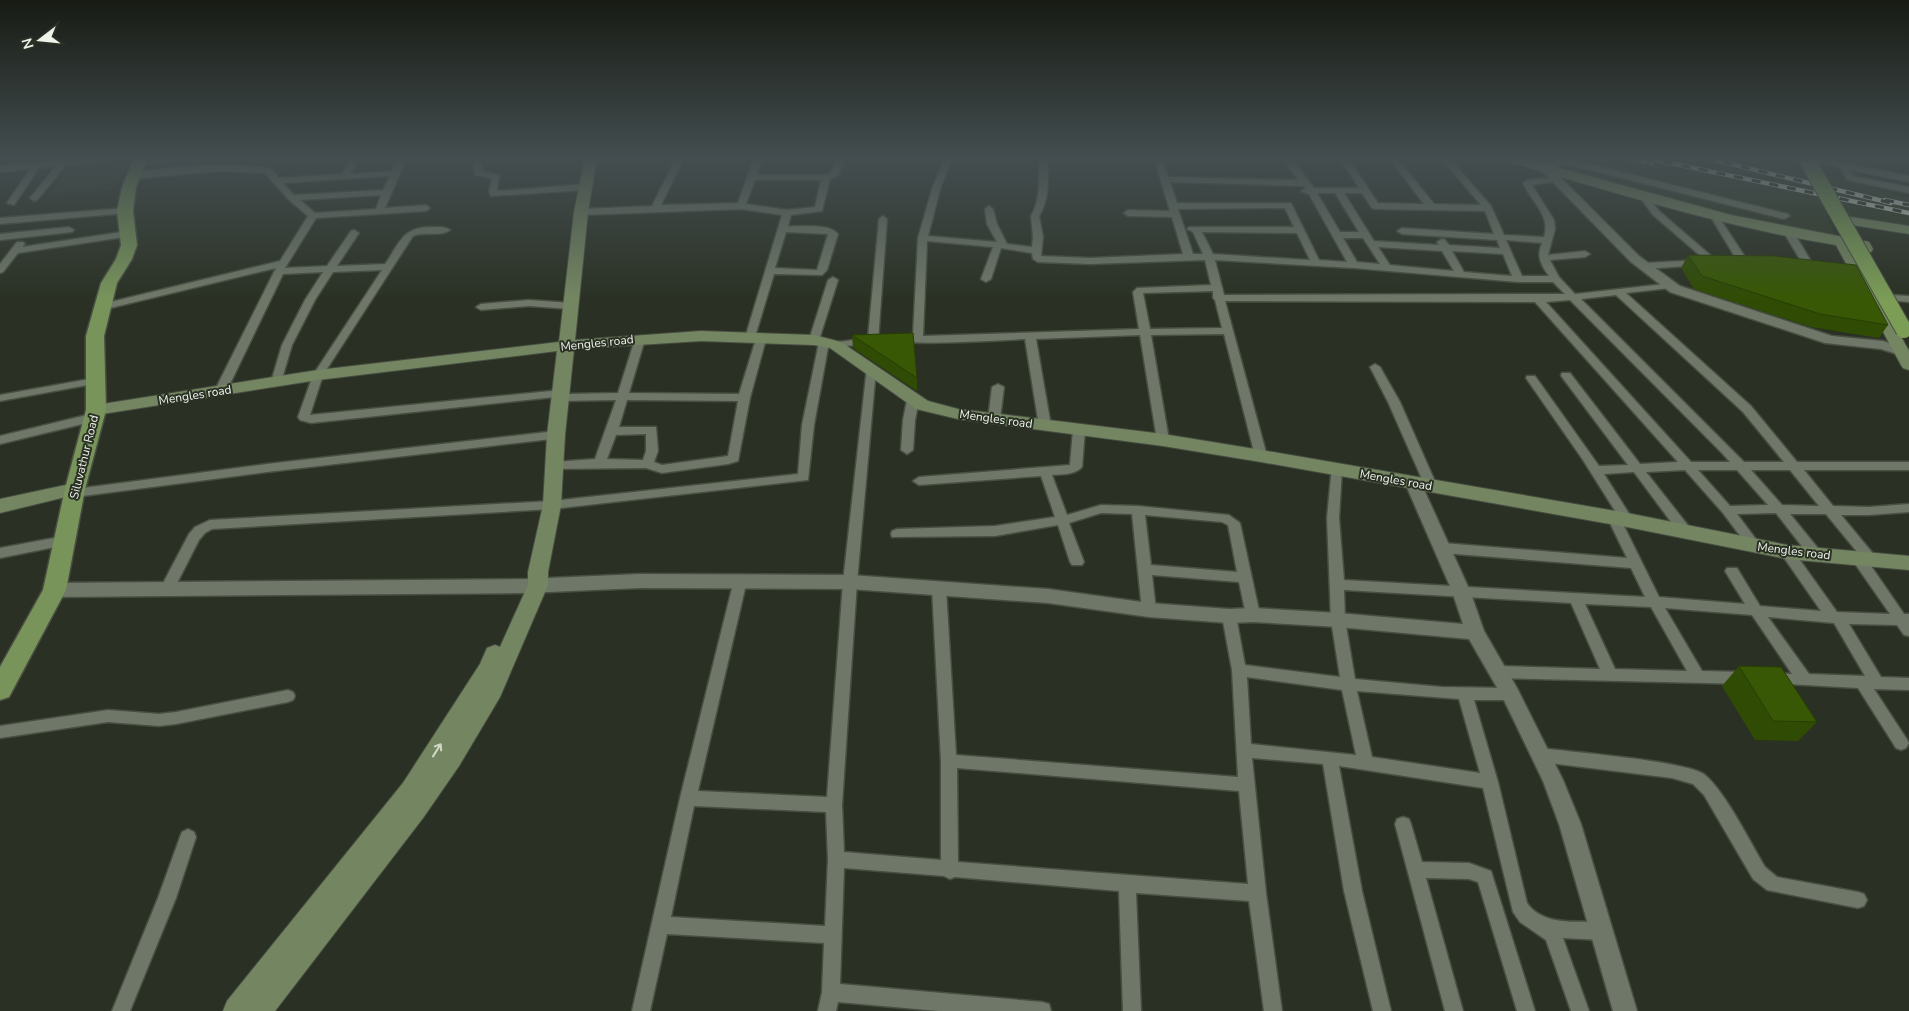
<svg xmlns="http://www.w3.org/2000/svg" width="1909" height="1011" font-family="'Nunito Sans',sans-serif">
<rect width="100%" height="100%" fill="#2a3124"/>
<path fill="#303a27" d="M1520,158H1763L1909,198V227L1826,215L1837,239L1797,234Z
M130,162L112,190L50,194L69,168Z"/>
<g fill="none" stroke-linecap="round" stroke-linejoin="round">
<g stroke="#484e42" stroke-width="3">
<path id="minor" d="M90,158H116L112,160L66,165L37,200L34,201L30,198L56,166L39,168L14,205L7,203L30,169L0,172V166Z
M166,158H202L198,160L139,164L135,162L139,160Z
M352,158H360L350,174L392,171L399,158H407L385,208L426,205L430,208L426,211L316,218L285,268L327,266L351,231L354,230L359,233L337,266L385,264C400,243 402,227 431,227C437,227 445,226 450,230C441,237 424,231 413,236L323,375L310,415L561,390L565,391L566,394L618,393L635,339L640,336L645,339L629,393L739,394L756,339L761,336L766,339L750,398L738,461L728,464L662,473L646,468L550,469L548,466L554,462L595,459L616,400L560,401L556,400L555,397L311,423L300,420L298,417L313,375L382,270L333,272L315,300L292,345L281,382L276,385L271,382L282,345L305,300L323,272L283,274L227,390L221,393L215,390L276,268L102,310L97,307L98,305L280,261L308,216L289,200L265,173L219,171L133,179L129,176L130,174C168,166 233,161 271,169L279,178L342,174ZM390,176L383,190L294,195L283,183ZM381,195L376,209L315,213L300,200ZM627,400L738,401L728,456L662,465L654,462L658,451L656,427H619ZM646,434V451L643,460L607,459L616,435Z
M473,158H481L482,171L499,175L497,191L585,184L589,187L585,190L491,196L489,192L492,178L475,175Z
M676,158H684L661,205L738,203L754,158H762L757,175H825L831,173L837,158H845L838,176L830,179L822,211L791,215L788,226C801,227 829,223 838,234L827,270L822,275L774,274L754,340H746L745,338L782,215L741,209L581,215L577,212L581,209L652,206ZM755,180H821L815,207L787,210L746,204ZM786,232L828,234L817,270L775,268Z
M945,158H953L941,186L928,236L997,242L987,224L985,209L989,206L993,209L997,224L1007,244L1032,247L1033,237L1031,216C1041,199 1039,178 1039,158H1047C1048,177 1050,199 1039,216L1043,237L1041,256L1090,258L1183,254L1172,217L1128,216L1124,213L1128,210L1170,211L1154,158H1162L1168,177L1298,180L1283,158H1291L1314,188H1359L1340,158H1348L1378,203L1424,204L1389,158H1397L1434,204L1481,205L1441,158H1449L1491,206L1504,235L1544,237C1551,214 1531,202 1523,183L1527,180L1558,177V181L1532,185L1554,220L1555,229L1548,255L1585,251L1590,254L1585,257L1550,260L1559,277L1575,294L1673,283V287L1670,288L1626,293L1751,406L1797,462H1909V470H1804L1833,506L1869,507L1909,504V512L1869,515H1841L1875,556L1877,559L1875,562L1869,563L1904,614H1909V636L1904,635L1897,625L1849,624L1881,677L1909,678V690L1874,689L1906,738L1909,743L1906,748L1901,750L1896,748L1858,688L1768,683L1766,679L1768,675L1773,673L1792,674L1752,615L1665,608L1702,671L1746,672L1751,674L1753,678L1751,682L1746,684L1498,678L1493,676L1491,672L1493,668L1498,666L1600,669L1571,603L1344,590L1345,620L1355,679L1442,687L1510,688L1515,690L1517,694L1515,698L1510,700H1474L1498,782L1527,903C1543,926 1576,921 1601,922L1607,925L1610,931L1607,937L1601,940L1563,938L1589,1011H1571L1546,940L1520,922L1513,912L1483,788L1339,766L1362,891L1391,1011H1373L1344,891L1323,764L1252,758L1266,893L1282,1011H1264L1249,901L1136,893L1141,1011H1123L1119,891L955,877L950,879L944,876L844,868L840,984L1042,1002L1049,1004L1051,1011H939L838,1002L836,1011H818L822,992L824,943L667,934L650,1011H632L680,798L735,576H745L747,580L698,791L827,797L843,582L867,367H875L876,369L857,582L842,805L844,852L941,860V761L932,588L934,584H944L946,588L956,755L1238,777L1232,670L1222,616L1224,612L1229,611L1234,612L1236,616L1245,665L1340,677L1331,620L1327,518L1332,466H1340L1342,469L1339,518L1344,580L1645,597L1631,568L1443,553L1438,551L1436,548L1438,545L1443,543L1627,558L1607,517L1609,514H1617L1583,460L1526,378L1527,376H1535L1599,466L1628,465L1562,377L1561,375L1562,373H1570L1640,464L1678,462L1535,302L1225,301L1267,456L1261,460L1255,456L1224,334L1151,335L1169,440L1163,444L1157,440L1140,335L1036,339L1051,426L1045,430L1039,426L1025,339C1007,340 900,346 893,340L898,337L913,336L918,238L933,186ZM1170,182L1304,186L1306,188L1301,191L1309,194L1347,262L1319,260L1291,203H1177ZM1317,193H1335L1359,232H1340ZM1344,193H1362L1372,208L1375,209L1485,211L1494,234L1402,228L1397,231L1402,234L1497,240L1500,248L1449,245L1445,240L1442,239L1437,242L1439,245L1374,241ZM1285,208L1294,227H1189L1187,229L1193,232L1203,254H1193L1178,209ZM1202,232L1297,233L1310,260L1213,254ZM1343,238H1363L1380,264L1357,262ZM1506,240L1542,243C1536,256 1541,265 1549,276H1522ZM927,241L993,247L981,279L986,282L991,279L1001,248L1032,253L1033,259L1038,262L1090,264L1205,260L1211,285L1137,288L1133,292L1139,329L923,336ZM1378,247L1442,251L1454,271L1390,265ZM1452,251L1503,254L1512,276L1464,272ZM1215,260L1354,268L1518,282H1553L1565,294L1224,295ZM1213,291V298L1215,300L1222,328L1150,329L1143,293ZM1616,295L1743,412L1784,462H1744L1581,299ZM1570,300L1722,453L1730,462H1691L1546,302ZM1685,470L1723,513L1750,549H1760L1761,546L1737,514L1776,513L1811,558H1821L1823,555L1821,552L1790,514H1826L1858,553L1853,555L1851,558L1890,614L1837,612L1792,549H1782L1780,552L1821,611L1760,606L1737,568H1727L1725,571L1745,604L1659,597L1622,522L1627,524L1631,523L1633,520L1604,474L1634,472L1680,534H1690L1691,531L1690,528L1646,472ZM1698,470H1737L1768,505L1730,506ZM1751,470H1790L1819,506L1782,505ZM1585,604L1651,607L1687,671L1615,669ZM1768,617L1834,623L1865,676L1809,674ZM1247,677L1342,690L1356,755L1251,744ZM1357,691L1459,699L1480,773L1372,757ZM957,768L1239,791L1248,884L958,862ZM694,806L826,812L828,859L825,926L671,917Z
M1801,158H1816L1909,176V182L1850,170L1853,176L1909,187V193L1847,180L1841,168Z
M1643,193L1646,194L1659,211L1716,260V264H1710L1653,215L1639,196Z
M125,208L129,211L128,213L0,224V218Z
M1713,211L1717,214L1747,260L1745,262L1731,263L1726,260L1728,258L1735,257L1709,214Z
M883,216L887,219L878,341L873,344L831,347L830,345L831,343L868,338L879,219Z
M69,227L74,230L72,232L0,240V234Z
M1789,230L1794,233L1814,266L1812,268H1806L1804,266L1784,233Z
M128,231L133,234L131,236L18,253L3,272L0,273V264L17,242H23L25,244L22,247Z
M1699,260L1702,261V265L1645,269L1640,266L1645,263Z
M833,277L838,280L819,340L814,343L810,342L809,340L828,280Z
M1893,295L1909,296V302L1889,300V296Z
M529,300L571,303L576,306L571,309L529,306L481,310L476,307L481,304Z
M824,339L829,342L814,425L808,480L552,509L212,529L205,533L199,540L172,593H162L160,589L189,534L195,527L210,520L552,501L798,474L802,425L819,342Z
M1375,364L1380,367L1400,402L1437,486L1435,489L1431,490L1425,486L1388,402L1370,367Z
M95,378L100,381L99,383L0,401V395Z
M998,384L1004,387L1000,419L994,423L988,419L992,387Z
M913,397L919,400L915,420L913,450L907,454L901,450L903,420L907,400Z
M95,413L101,417L99,420L0,444V436Z
M1079,426L1085,430L1082,467C1075,475 1062,474 1052,475L1067,515L1101,505L1138,506L1229,515L1240,523L1260,615L1258,619L1253,620L1248,619L1246,615L1239,582L1152,575L1156,610L1154,614L1149,615L1144,614L1142,610L1132,514L1101,513L1069,523L1084,562L1082,565H1072L1070,562L1058,525L995,536L892,537L891,534L892,531L897,529L995,526L1055,517L1041,476L919,485L913,481L919,477L1070,465L1073,430ZM1145,515L1222,522L1228,525L1237,572L1151,565Z
M556,431L562,435L560,438L267,472L75,497L69,493L75,489L267,464Z
M65,536L70,538L71,541L70,544L0,558V548Z
M288,690L293,692L295,696L293,700L288,702L176,724L159,726L108,722L0,738V726L108,710L159,714L176,712Z
M1541,748C1569,752 1689,761 1705,775C1726,793 1750,842 1765,867L1777,877L1858,892L1864,894L1867,900L1864,906L1858,908L1767,890L1753,879L1704,795L1693,784L1672,778L1541,762L1535,760L1533,755L1535,750Z
M1403,817L1409,819L1411,824L1422,862L1469,863L1491,871L1535,1011H1517L1478,882L1469,879L1426,878L1463,1011H1445L1395,824L1397,819Z
M188,829L194,832L196,837L176,898L130,1011H112L158,898L180,837L182,832Z"/>
</g>
<g stroke="#484e42" stroke-width="3">
<path id="tertiary" d="M1566,158L1788,214L1790,216L1784,219L1566,164L1551,168L1639,256L1680,286L1832,336L1883,341L1908,349L1909,353L1903,356L1881,349L1825,343L1670,292L1631,262L1538,167L1539,165Z
M1413,478L1419,479L1421,483L1470,591L1484,631L1517,688L1563,780L1581,824L1637,1011H1613L1559,824L1543,781L1503,698L1469,639L1338,627L1253,622L1229,623L1149,617L1048,603L850,589L640,588L526,593L54,597L48,595L45,590L48,585L54,583L526,579L640,574L850,575L1048,589L1149,603L1229,609L1253,608L1338,613L1463,624L1452,591L1405,483L1407,479Z"/>
</g>
<g stroke="#484e42" stroke-width="2">
<path id="secondary" d="M585,158H597L588,212L575,340L701,331L814,335L841,342L928,401L958,409L1163,434L1261,450L1627,513L1787,545L1909,556V570L1787,559L1627,527L1261,462L1163,446L958,419L916,409L830,348L814,345L701,341L574,349L565,435L561,505L548,572V585L500,697L459,766L423,818L275,1011H223L227,1001L403,783L480,664L487,648L495,645L500,647L528,585V572L543,505L547,435L557,351L318,380L96,415L90,414L88,410L90,406L96,405L318,370L559,342L574,212Z
M1505,158H1523L1731,215L1869,242L1873,249L1871,252H1861L1859,248L1851,247L1909,351V370L1903,368L1901,365L1836,245C1724,227 1615,193 1507,161Z
M1851,217L1909,226V234L1846,224L1844,221L1846,218Z
M75,483L82,485L84,489L82,493L0,513V499Z"/>
</g>
<g stroke="#484e42" stroke-width="3">
<path id="primary" d="M134,158H148L136,187L133,211L137,245L132,259L117,283L104,336L106,410L85,489L66,590L9,697L0,700V667L43,590L65,489L86,410V336L101,283L116,259L121,245L117,211L122,187Z"/>
</g>
<use href="#minor" fill="#6f7868" fill-rule="evenodd"/>
<use href="#tertiary" fill="#6f7868" fill-rule="evenodd"/>
<use href="#secondary" fill="#748661" fill-rule="evenodd"/>
<use href="#primary" fill="#78945b" fill-rule="evenodd"/>
<g stroke="#d3d8cf" stroke-width="4.5">
<path id="rail" d="M1629,158L1651,163
M1646,158L1909,213
M1706,158L1891,203
M1885,200L1909,205"/>
</g>
<use href="#rail" stroke="#2a3124" stroke-width="3" stroke-dasharray="9" stroke-linecap="butt"/>
<g stroke="#484e42" stroke-width="18" stroke-linecap="butt">
<path id="trunk-bridge" d="M1806,158L1904,330"/>
</g>
<use href="#trunk-bridge" stroke="#7b9d56" stroke-width="16"/>
</g>
<path fill="#304c04" d="M1688,255L1888,325L1879,338L1811,327L1694,289L1681,268Z
M852,335L917,378V391L853,348Z
M1739,666L1817,722L1798,741L1755,740L1722,686Z"/>
<path fill="#385805" stroke="#273e04" d="M1688,255L1774,256L1856,265L1888,325L1820,314L1702,276Z
M913,333L917,378L852,335Z
M1739,666L1781,667L1817,722L1773,721Z"/>
<defs><path id="oneway-shaft" d="M-6 0H5M1.5-3L5.5 0L1.5 3" fill="none" stroke-width="1.6" stroke-linecap="round" stroke-linejoin="round" transform="scale(1.25)"/></defs>
<use stroke="#d0d8c8" href="#oneway-shaft" transform="translate(437 750) rotate(-58)"/>
<linearGradient id="sky" x2="0" y2="1"><stop stop-color="#171b14"/><stop offset="0.53" stop-color="#444e50"/><stop offset="1" stop-color="#444e50" stop-opacity="0"/></linearGradient>
<rect width="1909" height="299" fill="url(#sky)"/>
<g text-anchor="middle" stroke-width="4" stroke-linejoin="round" paint-order="stroke">
<g font-size="12" fill="#eff4eb" stroke="#2a3124">
<text transform="translate(597 343) rotate(-6)" y="4">Mengles road</text>
<text transform="translate(195 395) rotate(-9)" y="4">Mengles road</text>
<text transform="translate(996 419) rotate(8)" y="4">Mengles road</text>
<text transform="translate(84 457) rotate(-76)" y="4">Siluvathur Road</text>
<text transform="translate(1396 480) rotate(10)" y="4">Mengles road</text>
<text transform="translate(1794 551) rotate(7)" y="4">Mengles road</text>
</g>
</g>
<g transform="translate(40 40) rotate(254)" stroke="#2a3124" stroke-width="4" paint-order="stroke">
<path d="M0-4L9 19L0 12L-9 19Z" fill="#eff4eb"/>
<text y="-8" font-size="14" font-weight="bold" text-anchor="middle" fill="#eff4eb">N</text>
</g>
</svg>
